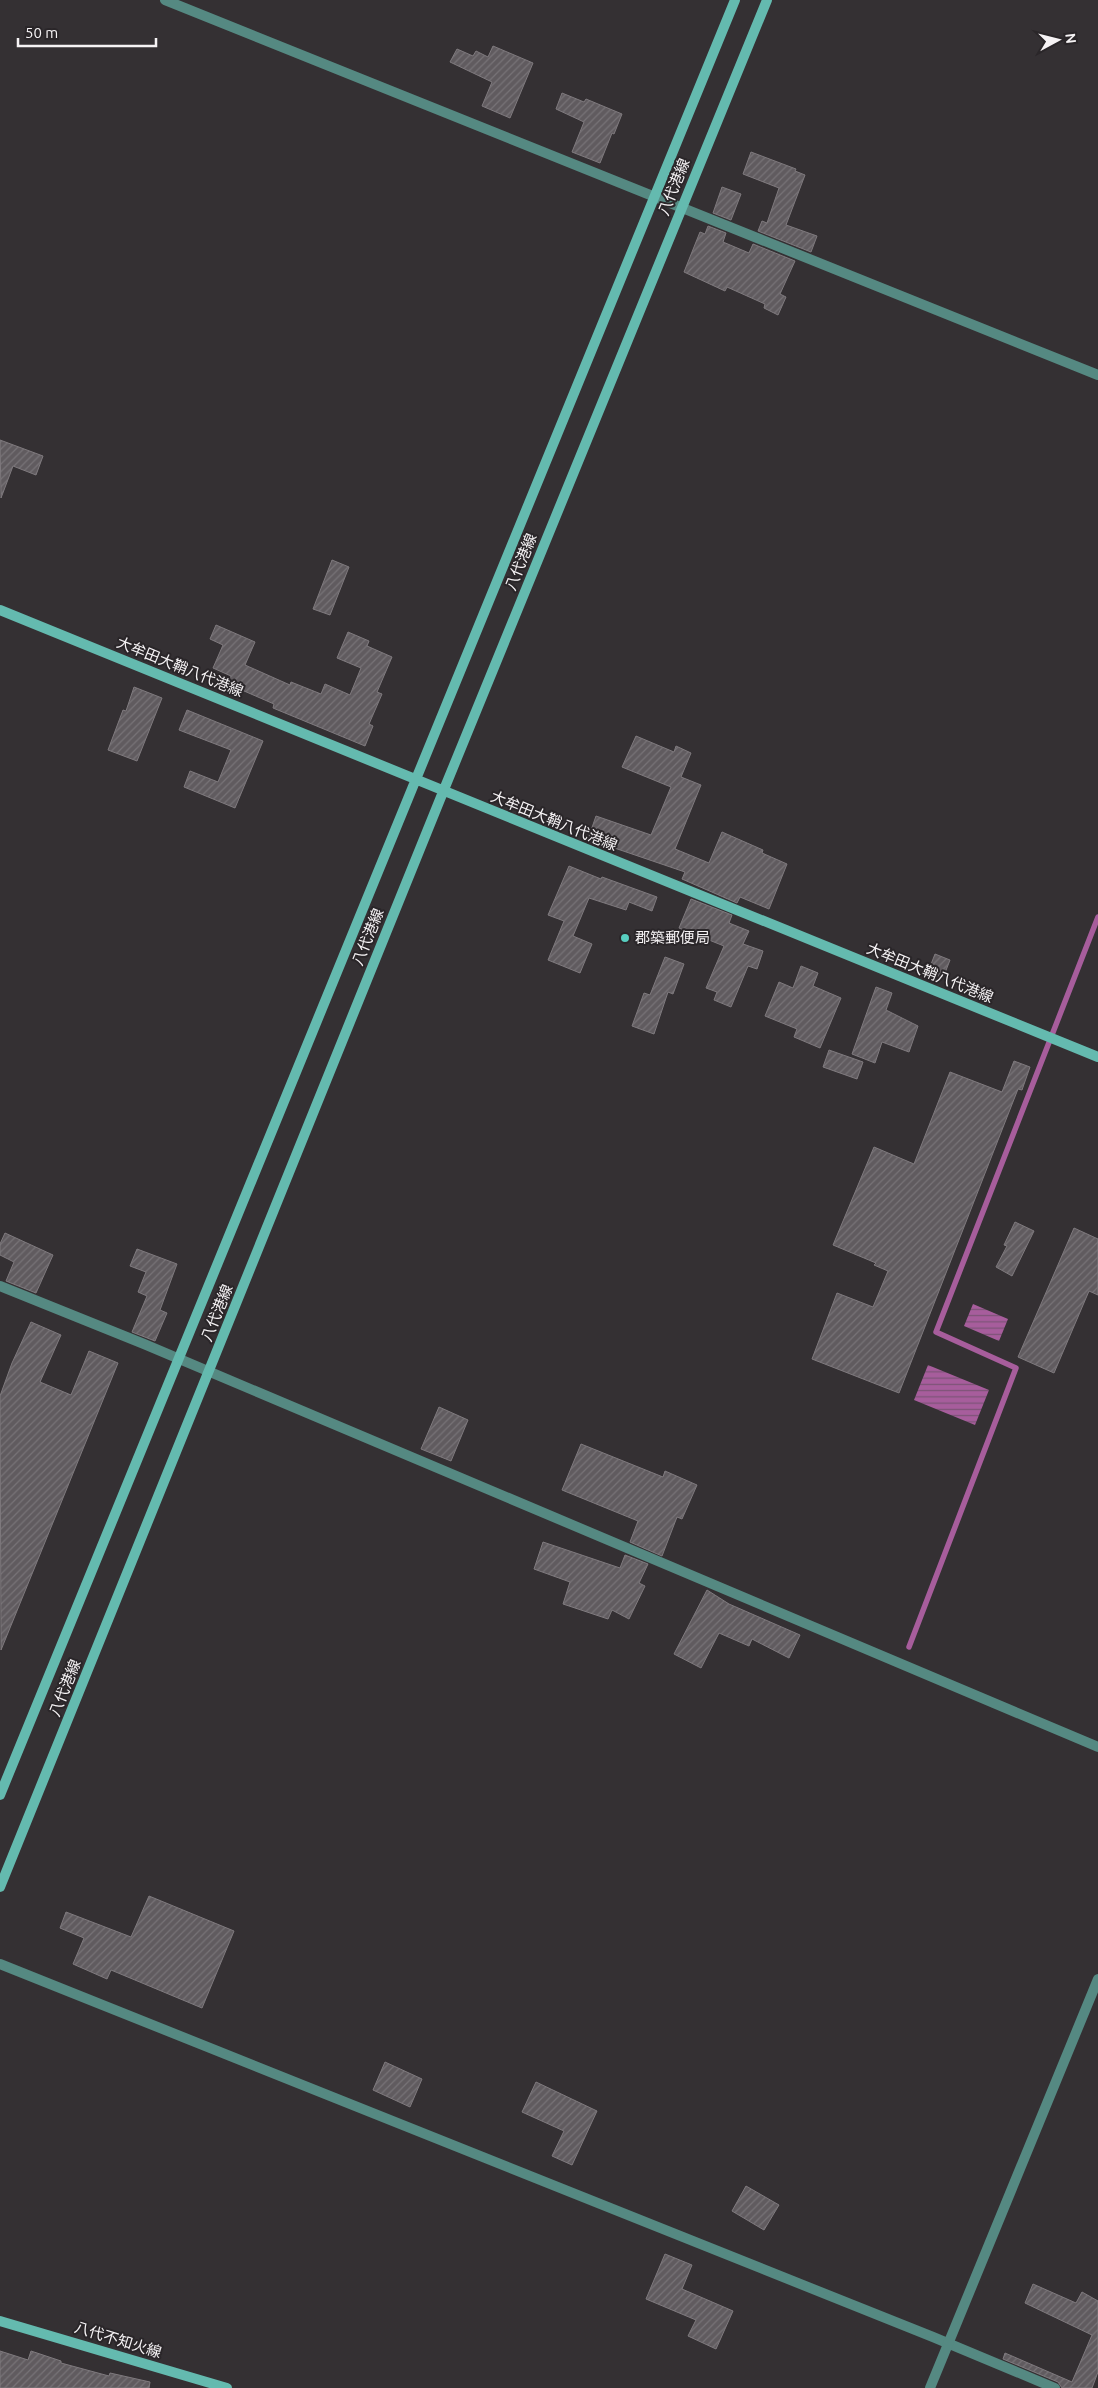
<svg xmlns="http://www.w3.org/2000/svg" width="1098" height="2388" font-family="Ubuntu,'Noto Sans JP',sans-serif">
<defs>
<pattern id="water-rules" width="6" height="5" patternUnits="userSpaceOnUse" patternTransform="scale(1.25)"><rect width="6" height="5" fill="#a75d9c"/><path d="M0 2.5h6" fill="none" stroke="#7d5477"/></pattern>
<pattern id="building-hatch" width="6" height="6" patternUnits="userSpaceOnUse" patternTransform="scale(1.25)"><rect width="6" height="6" fill="#605b5f"/><path d="M-1 1l2-2M0 6l6-6M5 7l2-2" fill="none" stroke="#777377"/></pattern>
</defs>
<rect width="100%" height="100%" fill="#343033"/>
<path fill="url(#water-rules)" d="M973,1304L1008,1319L999,1341L964,1326Z
M928,1365L989,1390L975,1425L914,1400Z"/>
<g fill="none" stroke-linecap="round" stroke-linejoin="round">
<path stroke="#a75d9c" stroke-width="5.5" d="M909,1647L1016,1368L936,1332L1098,917"/>
</g>
<path fill="url(#building-hatch)" stroke="#7f7a7e" d="M493,46L533,63L510,118L482,106L492,82L450,62L457,49L473,56L476,51L488,57Z
M562,93L584,102L586,99L622,114L614,134L612,133L600,163L572,152L584,122L556,109Z
M751,152L796,169L795,171L805,175L786,225L817,236L811,252L758,231L762,221L767,223L779,188L743,174Z
M722,187L741,194L731,220L713,213Z
M708,226L726,233L723,242L749,253L753,244L795,261L780,294L786,297L778,315L764,308L765,304L727,287L725,291L684,272L700,232L705,234Z
M0,440L43,456L36,475L13,466L1,498Z
M332,560L349,567L330,615L313,609Z
M216,625L255,642L245,665L290,685L291,682L321,694L325,684L350,695L361,668L337,658L348,632L369,641L367,646L392,657L377,692L382,694L369,724L373,726L365,746L273,708L274,704L228,684L231,676L213,668L223,645L210,639Z
M134,687L162,698L137,761L108,750L123,710L126,711Z
M187,710L263,741L235,808L184,787L190,771L218,782L231,750L179,730Z
M636,736L674,752L676,746L691,753L681,777L701,785L675,849L709,863L722,832L763,850L762,853L787,864L769,909L740,897L737,903L682,879L685,872L588,839L596,816L651,835L671,787L622,767Z
M569,866L601,879L602,877L657,897L652,911L629,902L626,910L589,898L573,936L592,944L580,973L548,960L564,921L548,915Z
M691,899L732,915L729,923L749,931L743,944L763,951L757,969L748,966L731,1007L714,1000L717,992L706,988L724,946L679,928Z
M935,954L950,960L943,978L928,972Z
M665,957L684,964L673,994L668,992L654,1034L632,1026L644,993L650,995Z
M801,966L818,973L813,986L841,998L820,1048L794,1037L797,1029L765,1016L779,982L793,988Z
M876,987L892,993L886,1010L918,1026L909,1052L882,1042L875,1063L852,1054Z
M829,1050L863,1062L857,1079L823,1067Z
M1014,1061L1030,1067L1022,1090L1018,1089L899,1393L812,1359L837,1293L873,1307L888,1271L874,1265L876,1263L833,1245L874,1147L914,1164L950,1072L1002,1092Z
M1015,1222L1034,1231L1012,1276L996,1267L1007,1246L1004,1245Z
M1074,1228L1098,1239V1295L1089,1291L1054,1373L1018,1357Z
M5,1233L53,1255L36,1293L6,1281L14,1262L0,1255V1244Z
M137,1249L177,1264L160,1310L167,1313L155,1341L132,1332L147,1296L138,1292L146,1272L130,1266Z
M31,1322L61,1335L40,1382L71,1395L89,1351L118,1363L1,1650L0,1396L12,1363Z
M439,1407L468,1420L451,1461L421,1449Z
M581,1444L663,1477L665,1471L697,1485L682,1519L677,1517L662,1556L630,1542L638,1521L562,1490Z
M543,1542L620,1568L625,1555L648,1564L639,1583L645,1586L629,1619L612,1610L608,1619L563,1604L570,1582L534,1569Z
M707,1590L729,1604L800,1635L789,1658L752,1639L749,1646L719,1633L701,1668L674,1654Z
M149,1896L234,1931L202,2008L111,1970L107,1979L73,1964L84,1938L60,1928L66,1912L131,1937Z
M385,2062L422,2079L410,2107L373,2090Z
M536,2082L597,2111L572,2165L552,2156L564,2131L522,2112Z
M746,2186L779,2205L764,2230L732,2211Z
M665,2254L692,2265L682,2289L733,2311L716,2349L688,2336L696,2320L646,2299Z
M1033,2284L1076,2303L1082,2292L1098,2301V2372L1092,2388H1062L1058,2382L1003,2359L1005,2353L1072,2382L1092,2335L1025,2303Z
M0,2351L28,2360L31,2351L61,2361V2363L109,2376L110,2373L150,2382L149,2388H0Z"/>
<g fill="none" stroke-linecap="round" stroke-linejoin="round">
<path stroke="#558982" stroke-width="10" d="M165,0L1098,375
M0,1286L144,1344L1098,1747
M0,1964L933,2337L1055,2388"/>
<path stroke="#558982" stroke-width="10" d="M930,2388L1098,1979"/>
<path stroke="#64baaf" stroke-width="10" d="M0,610L1098,1057
M0,1795L735,0
M0,1887L443,792L767,0
M0,2321L227,2388"/>
</g>
<circle fill="#58cec0" stroke="#2a2629" stroke-width="2" cx="625" cy="938" r="5"/>
<g text-anchor="middle" stroke-width="4" stroke-linejoin="round" paint-order="stroke">
<g font-size="15" fill="#f6f3f5" stroke="#2a2629">
<text transform="translate(674 187) rotate(-68)" y="5">八代港線</text>
<text transform="translate(521 562) rotate(-68)" y="5">八代港線</text>
<text transform="translate(180 667) rotate(22)" y="5">大牟田大鞘八代港線</text>
<text transform="translate(554 821) rotate(22)" y="5">大牟田大鞘八代港線</text>
<text transform="translate(368 937) rotate(-68)" y="5">八代港線</text>
<text transform="translate(930 973) rotate(22)" y="5">大牟田大鞘八代港線</text>
<text transform="translate(217 1313) rotate(-68)" y="5">八代港線</text>
<text transform="translate(65 1688) rotate(-68)" y="5">八代港線</text>
<text transform="translate(118 2340) rotate(17)" y="5">八代不知火線</text>
</g>
<g font-size="15" fill="#f6f3f5" stroke="#2a2629" text-anchor="start">
<text x="635" y="943">郡築郵便局</text>
</g>
</g>
<g transform="translate(1058 40) rotate(83)" stroke="#2a2629" stroke-width="4" paint-order="stroke">
<path d="M0-4L9 19L0 12L-9 19Z" fill="#f6f3f5"/>
<text y="-8" font-size="14" font-weight="bold" text-anchor="middle" fill="#f6f3f5">N</text>
</g>
<path d="M18 38v8h138v-8" fill="none" stroke="#f6f3f5" stroke-width="2.5"/>
<text x="25" y="38" font-size="15" fill="#f6f3f5" stroke="#2a2629" stroke-width="4" paint-order="stroke">50 m</text>
</svg>
